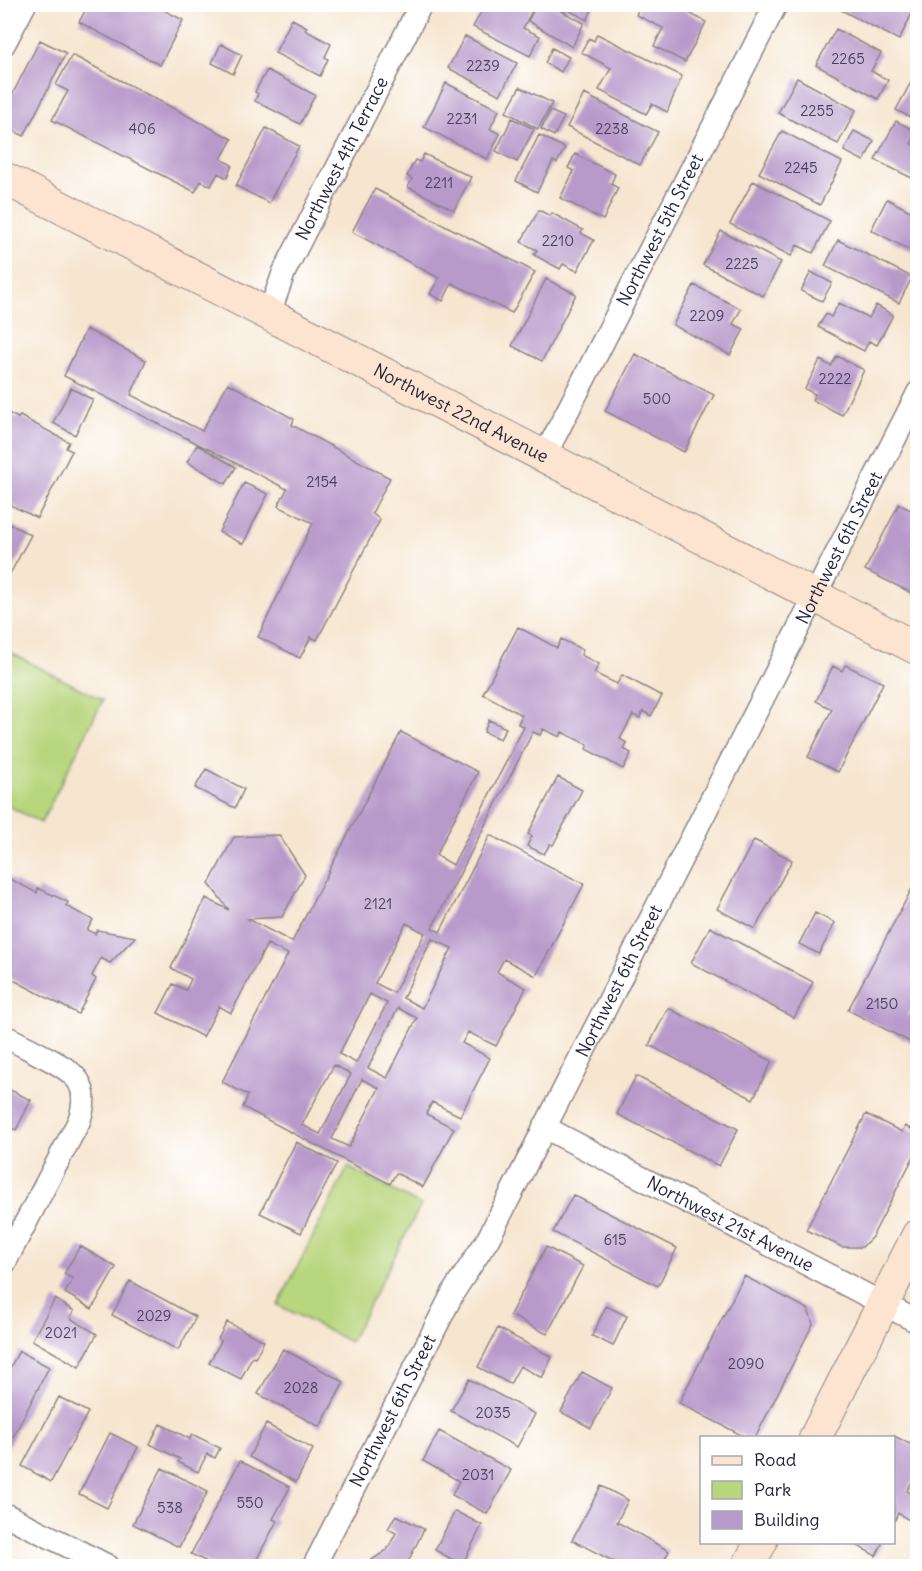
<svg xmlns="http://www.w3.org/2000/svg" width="922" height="1571" font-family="Delius,sans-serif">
<rect width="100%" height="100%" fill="#fff"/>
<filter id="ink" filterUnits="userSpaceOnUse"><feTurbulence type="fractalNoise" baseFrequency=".0167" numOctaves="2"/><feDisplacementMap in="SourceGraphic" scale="12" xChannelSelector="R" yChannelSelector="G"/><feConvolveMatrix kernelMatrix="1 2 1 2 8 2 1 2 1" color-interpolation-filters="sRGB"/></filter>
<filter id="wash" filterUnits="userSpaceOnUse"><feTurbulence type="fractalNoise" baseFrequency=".008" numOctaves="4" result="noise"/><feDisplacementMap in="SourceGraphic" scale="24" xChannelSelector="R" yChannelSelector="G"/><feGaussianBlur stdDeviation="1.35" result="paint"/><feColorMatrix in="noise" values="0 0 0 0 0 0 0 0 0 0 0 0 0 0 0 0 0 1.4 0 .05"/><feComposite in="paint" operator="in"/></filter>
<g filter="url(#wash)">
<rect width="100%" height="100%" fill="#f6e5cf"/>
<path fill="#b8d67d" stroke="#6d7c5c" stroke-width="1.5" d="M5,650L103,700L41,823L5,804Z
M348,1167L421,1205L350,1342L278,1305Z"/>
<g id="blocks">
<path fill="#b799ca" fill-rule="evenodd" d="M89,4H125L133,8L135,4H152L183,20L160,65L79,22Z
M537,4H548L584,23L572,47L528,21Z
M550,4H595L587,20L567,9L565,12Z
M641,4H672L706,22L685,62L654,46L663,28L636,15Z
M842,4H901L913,11L899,40L839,9Z
M485,5H528L532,11L523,28L540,36L530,56L473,27Z
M292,19L307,27L305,30L331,44L325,57L328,59L320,76L275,53Z
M836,29L881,53L871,71L888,80L878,99L816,65Z
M597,34L682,76L667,112L652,104L646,114L599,90L611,68L581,52L589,38L594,41Z
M465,36L517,63L500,95L448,68Z
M40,40L66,53L24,136L12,130L4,111Z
M221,44L242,55L233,74L212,63Z
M552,48L569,57L561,72L545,63Z
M72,55L232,139L221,159L232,165L227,178L218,173L211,186L201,181L195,192L52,120L68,91L56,85Z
M918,69V121L896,110Z
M267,70L315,95L300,124L255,101L258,94L255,92Z
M797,78L856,110L838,144L778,113Z
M446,83L499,110L490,129L500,134L487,159L424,127Z
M520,87L552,103L538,129L506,112Z
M584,94L658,132L640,165L567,127Z
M550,111L564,117L554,136L541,129Z
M512,118L534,129L517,162L496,151Z
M896,121L917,132L911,144L918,148V181L875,160Z
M266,128L299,146L269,203L236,186Z
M782,131L842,162L820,205L759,173Z
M854,131L874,141L864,161L844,151Z
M539,135L565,148L557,163L553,161L537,192L516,181Z
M424,154L471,177L454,210L408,187L412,179L407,176L415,160L420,162Z
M575,154L615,174L611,184L618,188L603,220L560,198L574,171L568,168Z
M753,181L830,221L813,253L797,245L791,256L730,224Z
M375,189L535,272L512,313L452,283L443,301L430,294L439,278L352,232Z
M887,199L912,212L918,201V251L916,253L871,230Z
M539,210L550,216L552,213L583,230L581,233L594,240L577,271L563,264L560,269L534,255L537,250L521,242Z
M721,231L781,262L763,296L703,265Z
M838,240L912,277L899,303L825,266Z
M811,272L832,283L822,301L801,291Z
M546,279L576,294L542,361L512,346Z
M694,285L741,309L733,324L744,329L730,355L673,325Z
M839,303L869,318L876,305L893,315L877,345L869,341L864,351L818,327L826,314L831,317Z
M86,329L146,360L131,395L202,431L228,383L294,419L292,425L390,478L372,513L380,520L317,640L311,637L300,658L258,637L313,523L278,506L287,489L64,376Z
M635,354L714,395L684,452L605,411Z
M837,356L864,370L842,415L812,400L815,394L805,389L820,360L831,366Z
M71,388L93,400L75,435L53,423Z
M4,411L18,418L20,416L69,442L66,448L72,451L37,518L4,502Z
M197,445L236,467L226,484L187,462Z
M244,483L268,494L243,544L219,532Z
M899,504L918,514V531L911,543L918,547V596L865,570Z
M4,521L31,535L4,585Z
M518,627L557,648L561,639L583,650L581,655L599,664L594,673L617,684L622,675L662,696L651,716L643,711L640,718L633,715L620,739L627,743L624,749L631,753L623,769L586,749L588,745L562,732L560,737L543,729L540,735L533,732L432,928L440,932L490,835L584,884L536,976L504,959L497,972L526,988L496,1046L468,1032L462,1043L490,1058L460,1116L432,1102L426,1114L454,1128L423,1187L396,1173L390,1184L243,1107L248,1095L222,1082L288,954L267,944L231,1013L219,1006L203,1037L158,1013L173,984L186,990L191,979L171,968L206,898L229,910L209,884L234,837L279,835L305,875L282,917L248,919L292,942L401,732L478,772L436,855L453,865L524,727L518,724L522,715L483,694ZM406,923L425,933L394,993L375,983ZM432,939L452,948L422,1008L403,998ZM370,994L387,1003L356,1063L339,1054ZM398,1008L417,1018L387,1078L368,1068ZM334,1065L351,1074L320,1134L302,1125ZM362,1079L379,1088L349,1147L332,1139Z
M845,665L883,683L838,772L808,757L832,709L816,701L833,666L842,671Z
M489,720L506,728L500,739L484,732Z
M206,769L244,789L235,808L195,788Z
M558,777L582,790L553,845L550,844L544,854L527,846L532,836L528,834Z
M754,840L792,860L755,929L717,909Z
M4,876L37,893L38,888L68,902L66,906L93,920L87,930L95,934L97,930L135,937L110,963L101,958L92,976L96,979L78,1014L4,975Z
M918,877V997L908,1016L918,1021V1046L848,1010Z
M815,913L835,923L819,954L799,944Z
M710,927L813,982L794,1018L691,963Z
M668,1008L772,1061L753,1099L649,1045Z
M636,1076L738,1129L719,1166L617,1114Z
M4,1087L31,1100L16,1130L4,1125Z
M866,1114L902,1132L905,1126L918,1133V1148L872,1237L862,1247H842L806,1230Z
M296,1142L337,1163L301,1233L260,1213Z
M573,1195L677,1248L658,1286L553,1232Z
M80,1246L116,1267L92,1309L65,1293L73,1279L64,1274Z
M546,1247L583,1266L547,1334L510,1315Z
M744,1276L808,1309L813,1324L755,1438H747L679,1403Z
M130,1281L196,1317L178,1350L112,1315Z
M55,1299L74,1311L70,1318L97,1334L79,1367L32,1340Z
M606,1306L627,1316L613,1346L592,1336Z
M227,1322L264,1341L255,1358L252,1357L241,1379L209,1363L221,1341L218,1339Z
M498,1328L552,1357L542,1378L520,1366L510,1384L478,1367Z
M283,1349L344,1382L320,1427L258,1394Z
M19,1351L49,1367L4,1455V1379Z
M582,1372L612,1388L591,1428L561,1412Z
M469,1379L535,1414L517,1447L451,1411Z
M59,1397L88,1412L51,1482L22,1466Z
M160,1424L190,1439L192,1434L220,1448L215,1458L207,1454L198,1472L178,1462L180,1459L150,1444Z
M266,1424L313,1449L296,1482L249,1457Z
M439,1431L511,1470L487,1514L452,1495L459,1481L423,1461Z
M110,1433L138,1447L107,1508L79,1494Z
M894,1436L918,1448V1471L907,1491L918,1497V1503L909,1520L898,1513L894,1522Z
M240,1461L290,1487L273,1519L277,1521L253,1566H215L191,1554Z
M162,1468L208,1491L179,1547L133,1524Z
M601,1486L628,1500L617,1522L669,1551L661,1566H622L572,1540Z
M455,1511L482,1525L462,1565L435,1550Z
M396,1515L424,1529L406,1566H367L370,1561L387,1550L396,1533L388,1529Z
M851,1542H883L876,1556Z"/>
</g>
</g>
<g filter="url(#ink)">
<use href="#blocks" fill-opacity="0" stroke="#8c8485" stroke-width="1.5"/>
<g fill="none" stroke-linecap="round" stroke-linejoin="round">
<g stroke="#8c8485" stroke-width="25">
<g id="minor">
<path d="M4,44L25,4"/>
<path id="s1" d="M269,314L284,272L421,4"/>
<path id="s2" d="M544,457L776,4"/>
<path d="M4,1036C19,1043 33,1051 47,1058C78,1074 91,1086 79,1121L4,1264"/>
<path id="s3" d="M544,1127L918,1322"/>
<path d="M4,1514L108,1566"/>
<path id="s4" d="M314,1566L454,1291L488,1239L918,393"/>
</g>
</g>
<g stroke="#8c8485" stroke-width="34">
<g id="secondary">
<path id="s5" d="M4,178L918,649"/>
<path d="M815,1438L918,1235"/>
<path d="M748,1566L761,1542"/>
</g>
</g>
<use href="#minor" stroke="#fff" stroke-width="22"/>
<use href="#secondary" stroke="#fde4d0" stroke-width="32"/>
</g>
</g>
<g text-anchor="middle" stroke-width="4.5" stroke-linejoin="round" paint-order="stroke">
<g font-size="15" fill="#47405f">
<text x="848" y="64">2265</text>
<text x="483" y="71">2239</text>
<text x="817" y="116">2255</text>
<text x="462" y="124">2231</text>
<text x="142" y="134">406</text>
<text x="612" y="134">2238</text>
<text x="801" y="173">2245</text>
<text x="439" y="188">2211</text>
<text x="558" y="246">2210</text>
<text x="742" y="269">2225</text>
<text x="707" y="321">2209</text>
<text x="835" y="384">2222</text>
<text x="657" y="404">500</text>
<text x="322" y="487">2154</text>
<text x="378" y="909">2121</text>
<text x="882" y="1009">2150</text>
<text x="615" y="1245">615</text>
<text x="154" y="1321">2029</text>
<text x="61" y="1338">2021</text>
<text x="746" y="1369">2090</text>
<text x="301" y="1393">2028</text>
<text x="493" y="1418">2035</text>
<text x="478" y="1480">2031</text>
<text x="250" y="1508">550</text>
<text x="170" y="1513">538</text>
</g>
<g font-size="18" fill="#22223b" stroke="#fff">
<text dy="6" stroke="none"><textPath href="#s1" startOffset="172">Northwest 4th Terrace</textPath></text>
<text dy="6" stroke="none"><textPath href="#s2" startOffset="255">Northwest 5th Street</textPath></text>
<text dy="6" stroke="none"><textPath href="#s5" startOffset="514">Northwest 22nd Avenue</textPath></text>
<text dy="6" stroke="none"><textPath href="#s4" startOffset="1146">Northwest 6th Street</textPath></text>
<text dy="6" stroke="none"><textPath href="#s4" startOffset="660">Northwest 6th Street</textPath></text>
<text dy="6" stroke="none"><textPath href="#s3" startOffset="210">Northwest 21st Avenue</textPath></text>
<text dy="6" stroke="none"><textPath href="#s4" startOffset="174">Northwest 6th Street</textPath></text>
</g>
</g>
<rect width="922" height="1571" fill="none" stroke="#fff" stroke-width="24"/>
<rect x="700" y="1436" width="195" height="108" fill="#ffffff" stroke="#a7a7b1" stroke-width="1.5"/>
<rect x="712" y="1456" width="30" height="9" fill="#fde4d0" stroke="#a7a7b1" stroke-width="1.5"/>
<text x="754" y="1466" font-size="18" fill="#22223b">Road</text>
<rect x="712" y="1481" width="30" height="18" fill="#b8d67d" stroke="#a7a7b1" stroke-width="1.5"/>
<text x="754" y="1496" font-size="18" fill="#22223b">Park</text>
<rect x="712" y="1511" width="30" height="18" fill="#b799ca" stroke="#a7a7b1" stroke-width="1.5"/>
<text x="754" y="1526" font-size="18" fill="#22223b">Building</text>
</svg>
